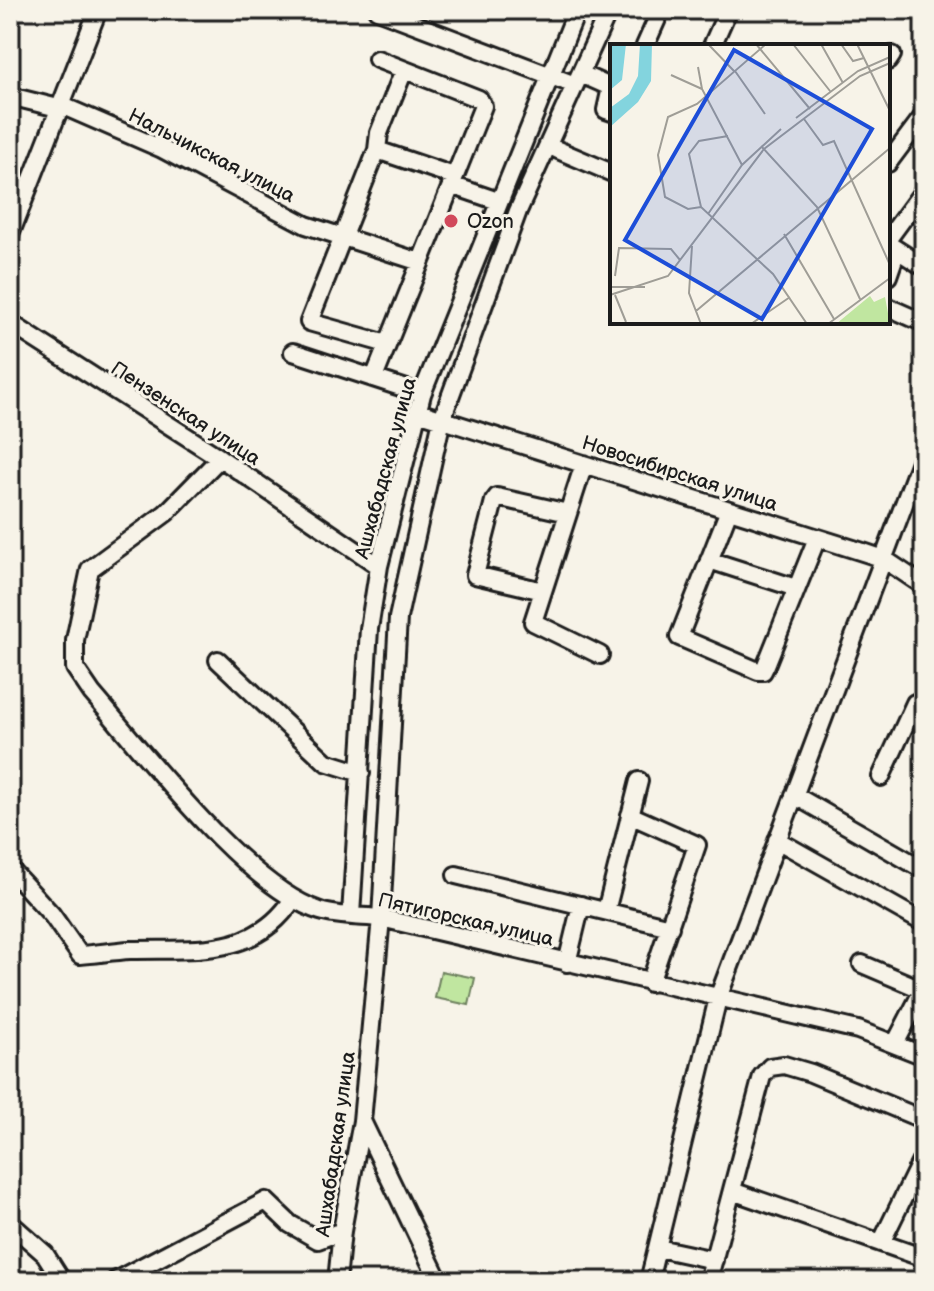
<svg xmlns="http://www.w3.org/2000/svg" width="934" height="1291" font-family="'Balsamiq Sans',sans-serif">
<rect width="100%" height="100%" fill="#f7f3e8"/>
<filter id="ink" filterUnits="userSpaceOnUse"><feTurbulence type="fractalNoise" baseFrequency=".0125" numOctaves="2"/><feDisplacementMap in="SourceGraphic" scale="16" xChannelSelector="R" yChannelSelector="G"/><feConvolveMatrix kernelMatrix="1 2 1 2 8 2 1 2 1" color-interpolation-filters="sRGB"/></filter>
<g filter="url(#ink)">
<path fill="#c0e6a0" stroke="#6e815e" stroke-width="2" d="M441,971L475,978L469,1005L435,998Z"/>
<g fill="none" stroke-linecap="round" stroke-linejoin="round">
<g stroke="#1c1c1c" stroke-width="22">
<path id="minor" d="M377,10L575,85
M645,46L661,10
M712,46L728,10
M888,61L892,55
M581,74L608,86L610,92L606,110L612,112
M10,96L62,109
M63,106L162,149L306,225L420,262
M377,150L454,176
M558,150L612,173
M888,163L924,115
M451,185L498,201
M10,235L98,10
M888,239L924,190
M888,244L924,267
M888,276L897,250
M888,307L924,323
M10,323L220,458L379,566
M387,344L309,322L377,150L379,133L404,70
M293,352L422,394
M374,378L483,106L479,99L377,59
M418,412L866,553L884,559L924,586
M220,458L166,513L90,569L75,640V668L92,693C145,754 246,887 320,911C338,917 362,916 381,918L858,1030L924,1056
M584,464L533,622L600,655
M729,510L679,637L758,671H763L766,665L817,538
M709,560L796,588
M543,591L475,575L494,501L497,497L568,513
M218,660L326,762L361,773
M881,777L915,703L924,700
M794,795L924,870
M630,815L697,845L650,983
M777,840L924,923
M10,869L52,915L80,955C96,954 113,951 130,950C192,948 254,959 293,899
M456,875L670,927
M606,911L639,781
M351,915L369,629L379,566L422,394L577,10
M567,963L581,905
M862,964L923,990
M896,1042L924,988
M362,1121L439,1281
M732,1191L924,1258
M10,1223L45,1254L62,1281
M881,1243L924,1155
M658,1248L714,1260
M115,1281L266,1201L290,1224L318,1240L342,1231
M337,1281L342,1231L362,1121L381,918L398,618L442,419L518,211L609,10
M649,1281L718,998L924,451
M708,1281L762,1076L770,1067L784,1065L811,1073L924,1120
M922,1281L924,1277"/>
</g>
<use href="#minor" stroke="#f7f3e8" stroke-width="16"/>
</g>
</g>
<circle fill="#d1495b" stroke="#f7f3e8" stroke-width="3" cx="451" cy="221" r="8"/>
<g text-anchor="middle" stroke-width="6" stroke-linejoin="round" paint-order="stroke">
<g font-size="20" fill="#1c1c1c" stroke="#f7f3e8">
<text transform="translate(212 155) rotate(27)" y="7">Нальчикская улица</text>
<text transform="translate(186 413) rotate(33)" y="7">Пензенская улица</text>
<text transform="translate(385 468) rotate(-75)" y="7">Ашхабадская улица</text>
<text transform="translate(680 473) rotate(18)" y="7">Новосибирская улица</text>
<text transform="translate(466 919) rotate(13)" y="7">Пятигорская улица</text>
<text transform="translate(335 1144) rotate(-82)" y="7">Ашхабадская улица</text>
</g>
<g font-size="20" fill="#1c1c1c" stroke="#f7f3e8" text-anchor="start">
<text x="467" y="228">Ozon</text>
</g>
</g>
<g transform="translate(610 44)">
<rect width="280" height="280" fill="#f7f3e8"/>
<path d="M260,252L264,258L275,253L280,280H226Z" fill="#c0e6a0"/>
<path d="M0,0H16L12,36L0,46ZM30,0H42L41,37L28,58L0,83V64L19,50L28,32Z" fill="#83d4de"/>
<path fill="none" stroke="#9f9d96" stroke-width="2" d="M98,0L124,27M146,0L200,65M183,0L220,47M211,0L233,39M231,0L243,17L254,14M247,0L280,67M88,23L92,45L132,121M125,27L155,70M61,31L92,45M186,74L248,27L280,13M194,75L213,101L224,97L280,221M118,92L89,97L79,110L91,163L163,230L197,280M151,102L207,163L250,255M91,163L78,165L55,153L48,111L58,73L87,60L156,0M98,170L132,121L171,85M174,190L224,275M82,202L79,249L91,280M5,232L9,204L61,205L70,216M0,243H35M0,251L58,232L154,105L250,32L280,19M5,251L16,278M86,267L280,104M141,280L180,253M218,280L280,234"/>
<path fill="#1d4ed8" fill-opacity="0.15" stroke="#1d4ed8" stroke-width="4" d="M124,6L262,85L152,275L15,196Z"/>
<rect width="280" height="280" fill="none" stroke="#1c1c1c" stroke-width="4"/>
</g>
<rect width="934" height="1291" fill="none" stroke="#f7f3e8" stroke-width="40"/>
<rect x="20" y="20" width="894" height="1251" fill="none" stroke="#1c1c1c" stroke-width="3" filter="url(#ink)"/>
</svg>
